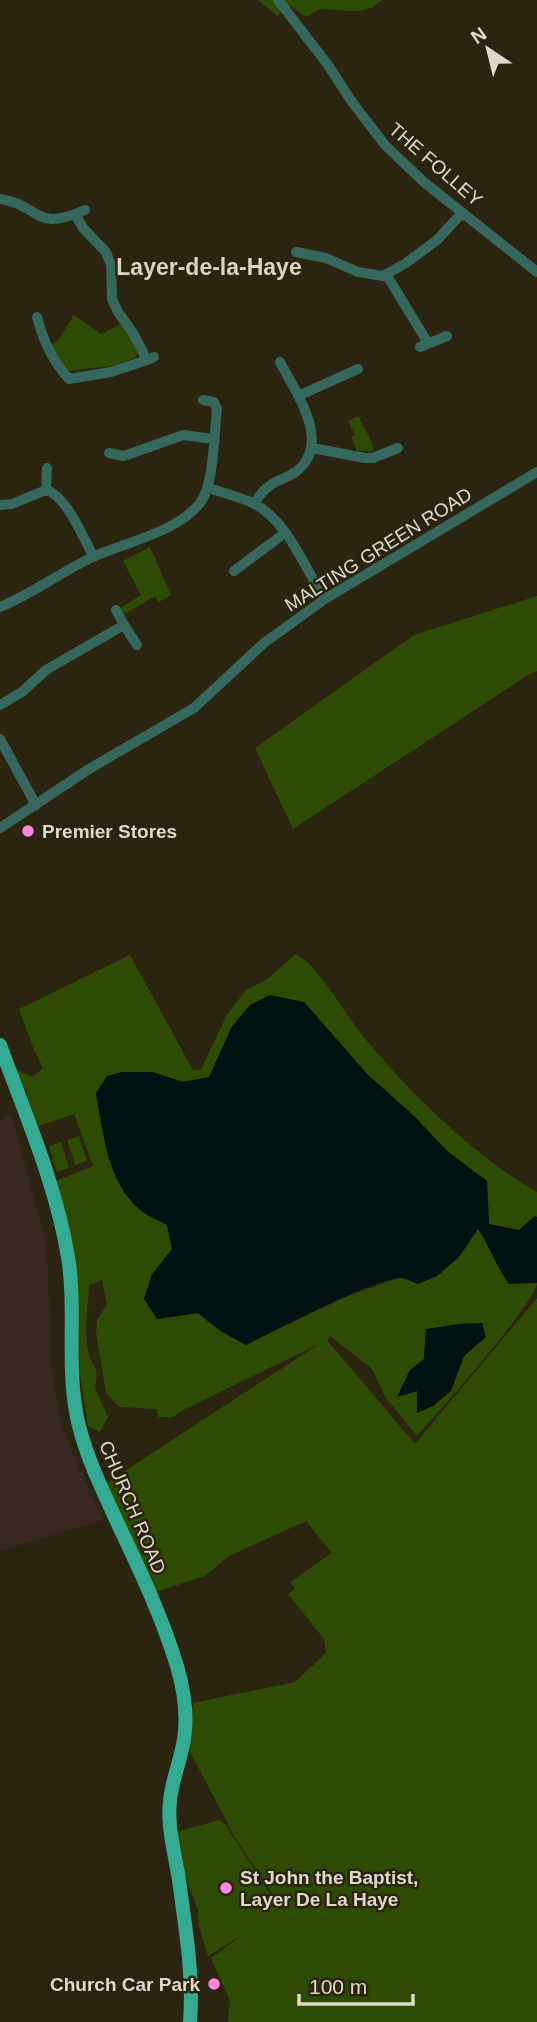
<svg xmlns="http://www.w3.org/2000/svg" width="537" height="2022" font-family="Arial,sans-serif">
<rect width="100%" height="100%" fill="#2a2411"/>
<path fill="#38271e" d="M11,1113L47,1247L51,1362L60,1418L71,1449L103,1520L0,1551V1121Z"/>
<path fill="#2e4b03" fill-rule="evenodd" d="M258,0H382L372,8L357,11L320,9L306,17L290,6L277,16Z
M74,315L101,334L119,325L123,326L138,352L135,358L111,366L65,371L48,343L53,344L59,339Z
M358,416L372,442L373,451H357L351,437L355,435L348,421Z
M150,547L171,595L159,602L155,596L124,614L121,608L141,595L123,561Z
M537,596V671L528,675L293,829L255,748L414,635Z
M296,954C323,971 342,1011 363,1036C407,1090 476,1158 537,1192V1217H535L519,1231L489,1224L487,1181L448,1152L414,1116L368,1075L304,1002L218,1060L210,1077L183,1082L152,1072L96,1093L108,1156L139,1209L167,1225L173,1249L152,1274L158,1319L198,1313L219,1330L246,1345L343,1298L401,1277L473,1235L478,1228C489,1246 497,1268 509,1283H537C537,1302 436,1415 417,1436L386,1398L372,1369L330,1336L327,1340L415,1444L537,1298V2022H228L230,2001L211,1958L242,1935L208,1956L199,1926L198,1910L185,1876L175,1832L220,1820L225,1824L279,1908L281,1907L237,1841L188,1748L193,1703L295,1682L326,1653L324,1639L288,1594L295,1589L290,1582L332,1553L306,1521L229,1556L205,1576L155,1592L105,1484L319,1344L185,1409L173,1417H158L157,1409L119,1407L106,1393L96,1333L97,1320L107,1304L102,1280L89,1285C88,1312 80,1349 97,1371L95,1388L108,1417L100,1432L88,1426L80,1374L78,1312L53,1182L93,1166L74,1114L38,1126L25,1088L18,1084L14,1069L32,1077L43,1068L32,1045L19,1009L130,955L193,1070H201L226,1016L246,990L266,980ZM482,1323L485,1337L464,1356L450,1391L417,1413V1391L398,1396L410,1370L424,1359L426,1330L459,1324Z
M79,1136L87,1161L75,1165L67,1140Z
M61,1142L69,1168L57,1172L49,1146Z"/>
<path fill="#011213" d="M270,995L304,1002L368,1075L414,1116L448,1152L487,1181L489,1224L519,1230L535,1216L537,1217V1283L509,1284C496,1267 490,1246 478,1229L459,1257L437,1276L418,1284C413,1282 407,1279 402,1278C381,1275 271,1332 246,1345L219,1330L198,1313L157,1319L144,1299L152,1274L172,1249L167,1225C159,1220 146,1216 139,1209C107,1181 103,1132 96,1093L107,1076L122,1072H152L183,1082L209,1077L232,1026L250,1005Z
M482,1323L486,1337L464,1356L451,1391L433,1406L417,1413V1391L397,1397L410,1370L424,1359L426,1329L459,1324Z"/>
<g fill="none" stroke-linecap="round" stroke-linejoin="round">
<path stroke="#35675c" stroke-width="10" d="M278,0L328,65L352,102L385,145L425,183L537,272
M0,199C41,205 33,233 85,210
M75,214L83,228L106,252L111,265L112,299L118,312L133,333L147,360L154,357
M296,252L326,258L358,272L383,276L406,263L437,240L462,213
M386,274L428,343
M37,317C43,340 53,362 69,379L111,372L147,360
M420,347L447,336
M298,396L358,369
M312,448L365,458H373L398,448
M109,453L124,456L183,435L213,439
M209,488C223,493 241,497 255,504C290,524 304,568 325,599
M46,490L47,468
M254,504C258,498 262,491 268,487C276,480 288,478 297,471C332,442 296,393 280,362
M0,505L12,504L46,490C67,496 83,538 94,557
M234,571L285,533
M0,607C34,593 62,571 95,556C127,542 177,532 200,503C214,486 214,433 217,409L214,402L203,400
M116,610L124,625
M0,705L22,692L46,670L124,625L137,645
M0,739L36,805
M0,828L89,769L194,708L264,643L325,599L537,472"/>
<path stroke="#34aa93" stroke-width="14" d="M0,1045C25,1114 56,1184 68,1257C77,1312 65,1370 79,1426C88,1461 103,1491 118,1524C140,1570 162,1617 177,1666C184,1690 188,1714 184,1739C181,1760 172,1779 170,1801C167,1827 175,1854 179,1880C185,1926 194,1976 190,2022"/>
</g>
<g fill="#fd86e1" stroke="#2a2411" stroke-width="2.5">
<circle cx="28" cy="831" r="7"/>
<circle cx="226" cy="1888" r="7"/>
<circle cx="214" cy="1984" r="7"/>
</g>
<g text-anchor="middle" stroke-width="5" stroke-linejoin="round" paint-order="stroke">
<g font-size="19" fill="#ddd9cd" stroke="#2a2411">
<text transform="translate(436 164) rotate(41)" y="7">THE FOLLEY</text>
<text transform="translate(378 549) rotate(-32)" y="7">MALTING GREEN ROAD</text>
<text transform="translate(133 1507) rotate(67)" y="7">CHURCH ROAD</text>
</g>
<g font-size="19" font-weight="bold" fill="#ddd9cd" stroke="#2a2411" text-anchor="start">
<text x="42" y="838">Premier Stores</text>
<text x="240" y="1884">St John the Baptist,<tspan x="240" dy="22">Layer De La Haye</tspan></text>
<text x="200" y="1991" text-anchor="end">Church Car Park</text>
</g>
<g font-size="23" font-weight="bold" fill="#dbd4bc" stroke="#2a2411">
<text x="209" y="275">Layer-de-la-Haye</text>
</g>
</g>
<g transform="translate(488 49) rotate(325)" stroke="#2a2411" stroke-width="5" paint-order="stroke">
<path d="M0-5L12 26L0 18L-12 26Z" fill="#ddd9cd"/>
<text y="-10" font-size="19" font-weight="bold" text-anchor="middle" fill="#ddd9cd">N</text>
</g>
<path d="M299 1994v10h114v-10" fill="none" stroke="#ddd9cd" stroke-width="3.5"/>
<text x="309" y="1994" font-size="21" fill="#ddd9cd" stroke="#2a2411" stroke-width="5" paint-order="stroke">100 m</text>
</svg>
